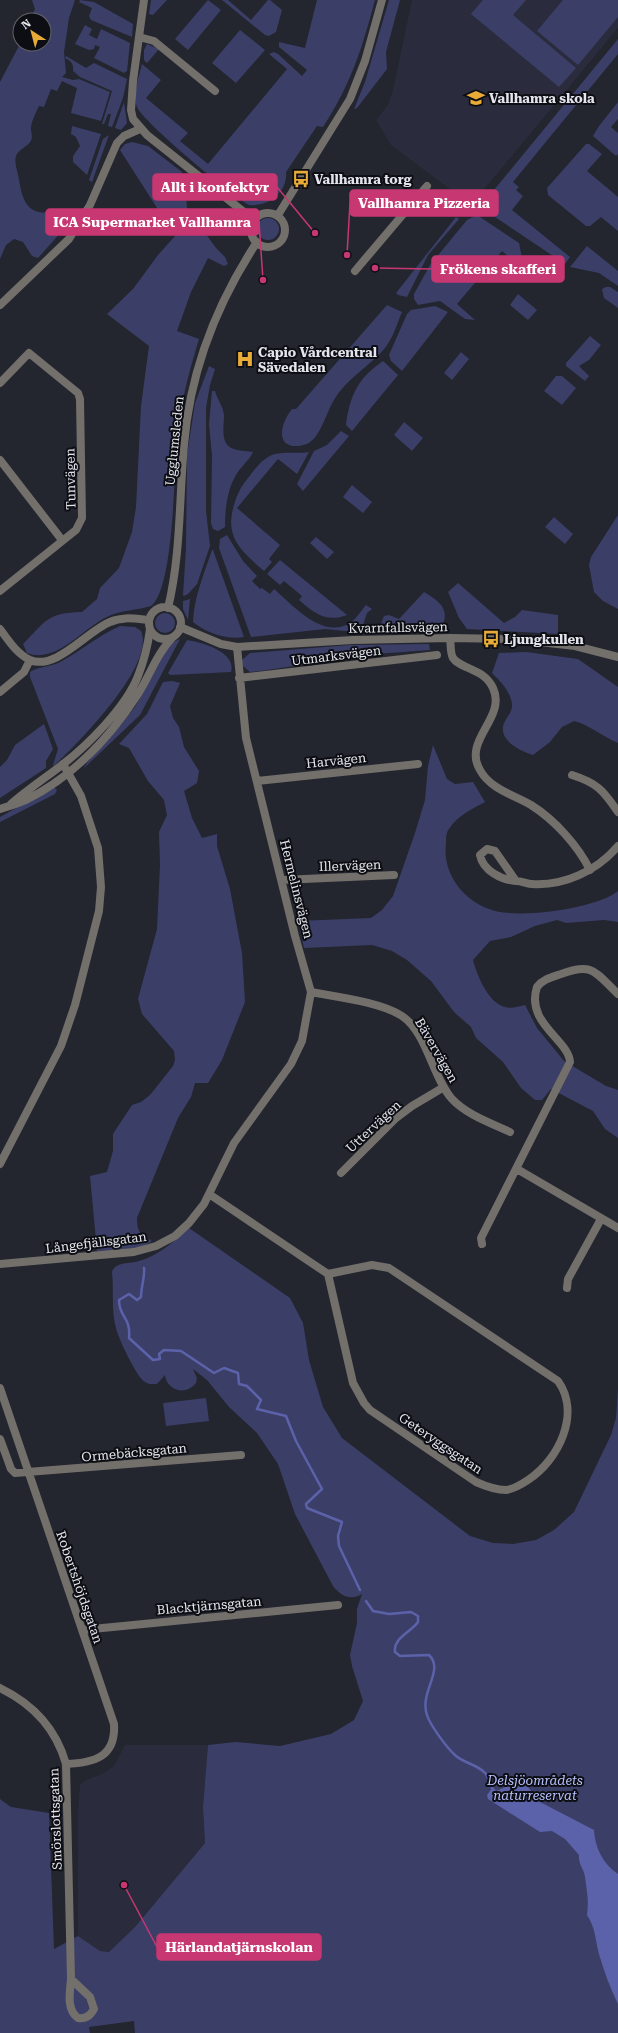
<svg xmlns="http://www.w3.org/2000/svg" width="618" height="2033" font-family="'Roboto Serif',serif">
<rect width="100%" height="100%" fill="#23252f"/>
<path fill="#2a2c3d" d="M412,0H618V28L471,205L391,145L376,120L388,105L393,90Z
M125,1745H208L203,1807L205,1843L135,1927L109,1952L100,1951L78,1936V1810L80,1785L86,1780L102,1774L114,1766Z"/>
<path fill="#3b3f67" d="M32,0H75L69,18L64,52L66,73L62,77L73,80L79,79L110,92L101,121L71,113L77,88L62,81L57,91L51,89L44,107L39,106C36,112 31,122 31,129C31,133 33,136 31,141C27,147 19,149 16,156C14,162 17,169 18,175C21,188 22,209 39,212C51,215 61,205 71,216V221L38,258L32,256L23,242L14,239L6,245L0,259V82L20,44H44V20H30L35,9Z
M80,0L94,2L133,24L132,37L91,20L89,16L92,8L79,2Z
M151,0H167L153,15L149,14Z
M208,0L221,10L188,50L175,39Z
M222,0H228L251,20L268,0H270L282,10L276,32L269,36L265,35Z
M317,0H375C362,49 351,84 323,127L317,126L286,172C288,192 268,207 249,205C232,196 143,122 137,107C132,94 139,77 142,64L161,80L146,98L188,133L180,141L208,164L287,69L269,54L274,52L278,54L302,76L307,70L279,47V42L305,48Z
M389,0H400L386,52L387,69L357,108L354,109L365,82Z
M483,0H526L513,15L576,68L559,87L471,14Z
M563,0H618V17L578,65L537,31Z
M85,25L92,29L89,35L97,39L101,29L130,43L127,71L124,73L94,58L100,47L95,45L94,49L89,50L75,44Z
M240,30L265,50L236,83L212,63Z
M618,39V54L513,182L519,187L516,190L523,196L512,210L570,257L565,264L480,207Z
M147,44L159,49L147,63L144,60V50Z
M66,56L86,68L94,63L127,79L123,98L112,127L108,126L111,114H108L104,124H102L112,91L80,77L73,71C74,64 71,61 65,58Z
M124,102L127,123L121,130L115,128Z
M618,102V119L611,127L618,133V154L616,156L593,136L599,126Z
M72,126L101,134L87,175L73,162V156L80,146L76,137L71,134Z
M109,135L92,182L89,180L103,139Z
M132,142L148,146L182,172L185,183L187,208L216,248L225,257L228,264L224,266L208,258L191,292L177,331L199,339C189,372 180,405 177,440C174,472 174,589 151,606C138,610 124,610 111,615C85,625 57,665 27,653L23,644C47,620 47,613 82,612L97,599L100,588L119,568L132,532L136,507L141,406L149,346L107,314L133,289L158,255L175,236L120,150L125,144Z
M586,144H589L602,154L587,171L618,197V231L601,217L590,226H586L548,195L547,188Z
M477,215L519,243L522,258L520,266L502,251L457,304L475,320L465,319L440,301L418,305L414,299V294L430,265L467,220Z
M456,217L459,219L428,255L407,297L398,295L396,293Z
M257 229a11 11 0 1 1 22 0a11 11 0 1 1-22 0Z
M587,246L618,271V286L599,273L570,267Z
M606,287H610L618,292V308L604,298L602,289Z
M518,294L537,310L528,320L510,305Z
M387,305L402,312C397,324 393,338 385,348C369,367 347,378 334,400C327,411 321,435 310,442C307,445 302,445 299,446C273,448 282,421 292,409H296Z
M435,306L448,312L402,371L391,361L389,355L407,314L411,310Z
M590,336L601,345L589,360L579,366L589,376L585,381L566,366V363Z
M461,352L469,359L452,380L444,373Z
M383,361L398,375L352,431L346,425C350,395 358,378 383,361Z
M209,366L215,369L210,385L206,408V511L210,546L197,584L188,594L184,596L183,595L186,548L187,455L195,403Z
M556,376H562L576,388L562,405L544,391Z
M212,391H215C217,399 223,406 224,415C224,429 219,446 237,450C242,451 247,451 253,452C249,461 241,466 236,475C227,490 225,510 225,527L218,531L213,529L211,523L212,456L209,424Z
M404,422L423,438L412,451L394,435Z
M341,431L349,436L303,491L297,484L314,451L327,445Z
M309,452L297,474L278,459L237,508L280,545L269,559L272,562L264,571C245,554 227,541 232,513C235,499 239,489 248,478C255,469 262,459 272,455C282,451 298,454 309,452Z
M352,485L372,502L363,513L343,497Z
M618,515V609L603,601L594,592L589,565L591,557Z
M554,517L573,534L565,544L545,527Z
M227,535L243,561L257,576L252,581L260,589L262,588L270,594L274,589C293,605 322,640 350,623C356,619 361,611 366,605L372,609L367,613L362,628L356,632L325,629L251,637L219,548L220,539Z
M316,537L334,552L327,559L310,543Z
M212,550H213L244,637C227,640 206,633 193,622C194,597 204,574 212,550Z
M280,560L347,615C326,623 314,613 299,600L302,596L284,581L280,585L267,574Z
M458,583L504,623L515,617L522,610L558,615V634L467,629L459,618L448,592Z
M424,592C437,600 451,608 442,626L437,629L385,631L382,629L381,623L384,616L389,615L399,619Z
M190,599L188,620L183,609V601Z
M155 623a10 10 0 1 1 20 0a10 10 0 1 1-20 0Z
M120,626L135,627L141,631C156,665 78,743 54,766L53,765L58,749L30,677V672C39,666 52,667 62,661C82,650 99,635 120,626Z
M180,639L140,715L83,769C100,743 126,724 141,697C149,683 164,643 180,639Z
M187,640C201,642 237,652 231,672L170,675L168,673Z
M429,644L430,650L376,654L260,671L250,672L242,665V660L250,653L349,645Z
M526,652L578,659L618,687V743C603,737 590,725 574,721L562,727L550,742L533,755C521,751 501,742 503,727C504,719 513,713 512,704C511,692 500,681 492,673L499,653Z
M172,681L180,683L170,706L173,718L179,727L184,747L199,771L197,783L184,791L192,818L202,838L217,834V846L230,889L242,953L245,1002L222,1060L208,1083H195L191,1097L178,1118L137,1218C137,1229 139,1236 151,1240V1242C135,1252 115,1250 97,1251L90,1176L107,1172L113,1151V1134L132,1105L141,1102L150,1095L173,1066L175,1060L174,1051L142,1014L138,999L157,929L160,865L159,832L167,815L164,800L148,781L129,748L119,744L147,714L163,682Z
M44,724L53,749L46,761V768L0,798V767L7,760L15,745Z
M433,745L447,779L455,784L473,782L485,802C472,809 457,816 449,829C446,832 446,839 446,843C442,872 462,899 489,909C515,920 596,909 618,891V922L604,920L566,923L557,920L535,926L511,937L490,941L473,960C477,975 486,997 500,1005C508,1010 517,1007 525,1005L537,1028L564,1061L606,1086L618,1090V1138L605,1129L593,1111L551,1089L542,1100H535L521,1088L503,1062L476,1038L471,1027L454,1012L431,981L407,960L392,951L372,945L304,948L298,921L371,918L382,910L393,896L415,833L425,800L428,766Z
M54,787L57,790L55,794L0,822V817Z
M189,1228L290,1298L303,1323L309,1360L323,1407L342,1438L470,1536L493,1543L513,1544L536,1540L554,1530L574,1512L611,1435L616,1418L618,1388V2033H135L134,2021L89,2027L90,2033H0V1799L11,1807L49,1813L54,1949L78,1936L100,1951L109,1952L135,1927L205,1843L203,1807L208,1745L235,1742L280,1746L331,1734L354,1720L363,1701L352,1666L350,1655L357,1623V1609L362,1594C350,1601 341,1596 333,1586L295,1514L278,1464L257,1433L229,1407L207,1380L193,1369L197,1378L196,1383C186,1396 167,1391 165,1375L157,1384C153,1384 149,1385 145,1382C137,1378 118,1338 116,1328C111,1310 114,1290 112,1272C116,1261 130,1264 139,1261C158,1256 175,1241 189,1228Z
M206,1398L209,1421L166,1426L163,1403Z"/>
<path fill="#5c62aa" d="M520,1781L528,1787L540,1802L594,1830C595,1848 603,1864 618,1874V2004C610,1988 604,1971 599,1954C595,1939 596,1929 587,1915C589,1900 587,1892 585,1877C584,1869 578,1864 579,1855L565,1839L552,1831L540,1832L488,1799L487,1795L493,1787L496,1791Z"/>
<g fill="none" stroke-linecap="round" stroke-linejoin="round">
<path stroke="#5c62aa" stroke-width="2.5" d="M144,1268C145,1277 141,1287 141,1297L137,1300L129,1294L119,1300C119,1318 131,1316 129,1338L153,1360L160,1359L159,1354L164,1350L181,1351L214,1373L224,1368L238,1373L239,1384L247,1386L261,1400L257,1409L286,1416L296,1441L322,1489L306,1504L307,1508L342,1522L338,1536L339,1546L360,1590
M366,1601L373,1611L389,1614L411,1612L418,1616V1622C411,1632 393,1638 395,1652L400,1656L429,1655C445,1670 419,1692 427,1715C430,1725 447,1748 455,1755C463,1763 476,1764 484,1772C488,1775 490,1783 492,1788"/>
<path stroke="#736f6a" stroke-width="8" d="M144,0L133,81L131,110L133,119L147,135L254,220
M139,37L154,41L215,91
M355,271L427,186
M0,305L69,239L90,205L117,143L124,136L140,129
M0,383L29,353L78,393L80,399L82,518L76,530L0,591
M0,460L62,540
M0,629C8,640 17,654 30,660C56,671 87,631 110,622C123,616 136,619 149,620
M450,638C451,644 450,653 453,658C460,669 484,668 493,688C507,718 462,740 480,770C490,789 514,795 531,805C555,820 578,846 590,870
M239,678L437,655
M0,692L24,672L30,660
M572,775C597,783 603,790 618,812
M257,781L418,764
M282,880L394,875
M516,881C502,880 483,871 480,855L487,849L495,851L516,881C522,881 527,884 532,884C564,886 597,871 618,846
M311,992C337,997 381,1002 402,1016C427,1033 432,1076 452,1099C467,1115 491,1123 510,1132
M0,1164L61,1046L75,1005L99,911L101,887L98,848L81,796L63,764
M517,1169L618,1228
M341,1173L396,1118L412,1106L444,1087
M209,1194L328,1274L353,1383L364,1403L370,1410L476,1482C485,1486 496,1490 506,1490C514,1489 522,1484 528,1480C559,1460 581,1413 558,1381L389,1268L372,1265L328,1274
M482,1244L481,1238L570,1062C569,1040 525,1023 537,987C543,979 552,977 561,974C593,962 595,972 618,994
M0,1264L134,1252L156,1246L175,1236L189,1223L204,1204L234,1143L291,1064L302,1041L311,992L295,936L246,738L237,647
M567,1288L568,1279L601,1219
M0,1388L114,1724C116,1757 94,1763 66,1764
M0,1439L11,1469L15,1473L241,1455
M82,1630L338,1605
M0,1688C33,1704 56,1728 66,1764L71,1979
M71,1979L90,1997L94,2009C90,2016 86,2019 78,2018C66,2010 70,1991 71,1979Z"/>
<path stroke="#736f6a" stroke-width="8" d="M251 230a17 17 0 1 1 34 0a17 17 0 1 1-34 0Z
M278,215L350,99L365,61L382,0
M149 623a16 16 0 1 1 32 0a16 16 0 1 1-32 0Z
M168,608C181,554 179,500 184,445C190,372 217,303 257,242
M180,627L221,644L237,647L353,640L450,638L513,639L575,646L618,657
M11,804C27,790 45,778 62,765C88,745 126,707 138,676C144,661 148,645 150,629
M0,809C8,806 18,804 26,800C74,776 109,739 138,694C150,675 157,653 173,637"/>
</g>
<defs>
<g id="school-bare" transform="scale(1.38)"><path d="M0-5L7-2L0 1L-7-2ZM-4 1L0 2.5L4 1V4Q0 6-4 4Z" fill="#e8ab37" stroke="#0d0e13" stroke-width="2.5" paint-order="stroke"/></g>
<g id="bus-bare" transform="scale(1.38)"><path d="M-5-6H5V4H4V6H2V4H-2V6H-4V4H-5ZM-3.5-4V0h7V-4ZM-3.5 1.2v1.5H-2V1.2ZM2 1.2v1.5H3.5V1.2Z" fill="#e8ab37" stroke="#0d0e13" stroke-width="2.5" paint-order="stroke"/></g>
<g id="hospital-bare" transform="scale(1.38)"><path d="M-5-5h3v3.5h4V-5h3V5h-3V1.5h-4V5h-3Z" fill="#e8ab37" stroke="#0d0e13" stroke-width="2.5" paint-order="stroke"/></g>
</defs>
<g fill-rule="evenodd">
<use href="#school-bare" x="476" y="98"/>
<use href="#bus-bare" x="301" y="179"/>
<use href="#hospital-bare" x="245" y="359"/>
<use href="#bus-bare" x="491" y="639"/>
</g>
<g text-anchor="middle" stroke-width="4" stroke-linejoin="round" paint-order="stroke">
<g font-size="13" font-weight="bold" fill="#e3e4ec" stroke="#0d0e13" text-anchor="start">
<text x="489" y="103">Vallhamra skola</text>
<text x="314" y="184">Vallhamra torg</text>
<text x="258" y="357">Capio Vårdcentral<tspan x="258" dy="15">Sävedalen</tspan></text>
<text x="504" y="644">Ljungkullen</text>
</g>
<g font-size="13" fill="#e3e4ec" stroke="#0d0e13">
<text transform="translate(174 441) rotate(-84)" y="5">Ugglumsleden</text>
<text transform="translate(70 479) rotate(-91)" y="5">Tunvägen</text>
<text transform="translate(398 627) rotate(-1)" y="5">Kvarnfallsvägen</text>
<text transform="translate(336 655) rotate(-7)" y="5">Utmarksvägen</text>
<text transform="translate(336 760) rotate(-6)" y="5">Harvägen</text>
<text transform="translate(350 865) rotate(-2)" y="5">Illervägen</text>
<text transform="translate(297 889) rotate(76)" y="5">Hermelinsvägen</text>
<text transform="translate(437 1050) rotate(60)" y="5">Bävervägen</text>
<text transform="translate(373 1126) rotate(-43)" y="5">Uttervägen</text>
<text transform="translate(96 1242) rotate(-7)" y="5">Långefjällsgatan</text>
<text transform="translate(441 1443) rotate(34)" y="5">Geteryggsgatan</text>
<text transform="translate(134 1452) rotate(-5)" y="5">Ormebäcksgatan</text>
<text transform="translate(80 1587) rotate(71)" y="5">Robertshöjdsgatan</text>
<text transform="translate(209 1605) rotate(-5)" y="5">Blacktjärnsgatan</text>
<text transform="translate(55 1819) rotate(-92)" y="5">Smörslottsgatan</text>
</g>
<g font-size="13" font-style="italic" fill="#b9c1fe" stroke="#0d0e13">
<text x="535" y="1785">Delsjöområdets<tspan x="535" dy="15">naturreservat</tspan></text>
</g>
</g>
<path fill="none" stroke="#c73771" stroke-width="1.5" d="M315 233L277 187M347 255L350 203M263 280L259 222M375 268L432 269M124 1885L157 1947"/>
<g fill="#c73771" stroke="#0d0e13" stroke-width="1.5">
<circle cx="315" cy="233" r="4"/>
<circle cx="347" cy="255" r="4"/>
<circle cx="263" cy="280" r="4"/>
<circle cx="375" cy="268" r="4"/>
<circle cx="124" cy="1885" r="4"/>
</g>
<g fill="#c73771" stroke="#c73771" stroke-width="1.5">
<rect x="153" y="174" width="124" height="26" rx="4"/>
<rect x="350" y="190" width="148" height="26" rx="4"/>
<rect x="46" y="209" width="213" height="26" rx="4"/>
<rect x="432" y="256" width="132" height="26" rx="4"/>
<rect x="157" y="1934" width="164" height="26" rx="4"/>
</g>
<g font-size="14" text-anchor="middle" font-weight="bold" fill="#fff">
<text x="215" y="192">Allt i konfektyr</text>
<text x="424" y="208">Vallhamra Pizzeria</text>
<text x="152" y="227">ICA Supermarket Vallhamra</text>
<text x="498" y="274">Frökens skafferi</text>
<text x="239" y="1952">Härlandatjärnskolan</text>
</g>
<g transform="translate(32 32) rotate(324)"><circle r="19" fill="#0d0e13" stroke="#63646a"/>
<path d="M0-3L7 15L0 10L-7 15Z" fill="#e8ab37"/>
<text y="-6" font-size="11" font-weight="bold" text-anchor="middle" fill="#e3e4ec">N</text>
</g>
</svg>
